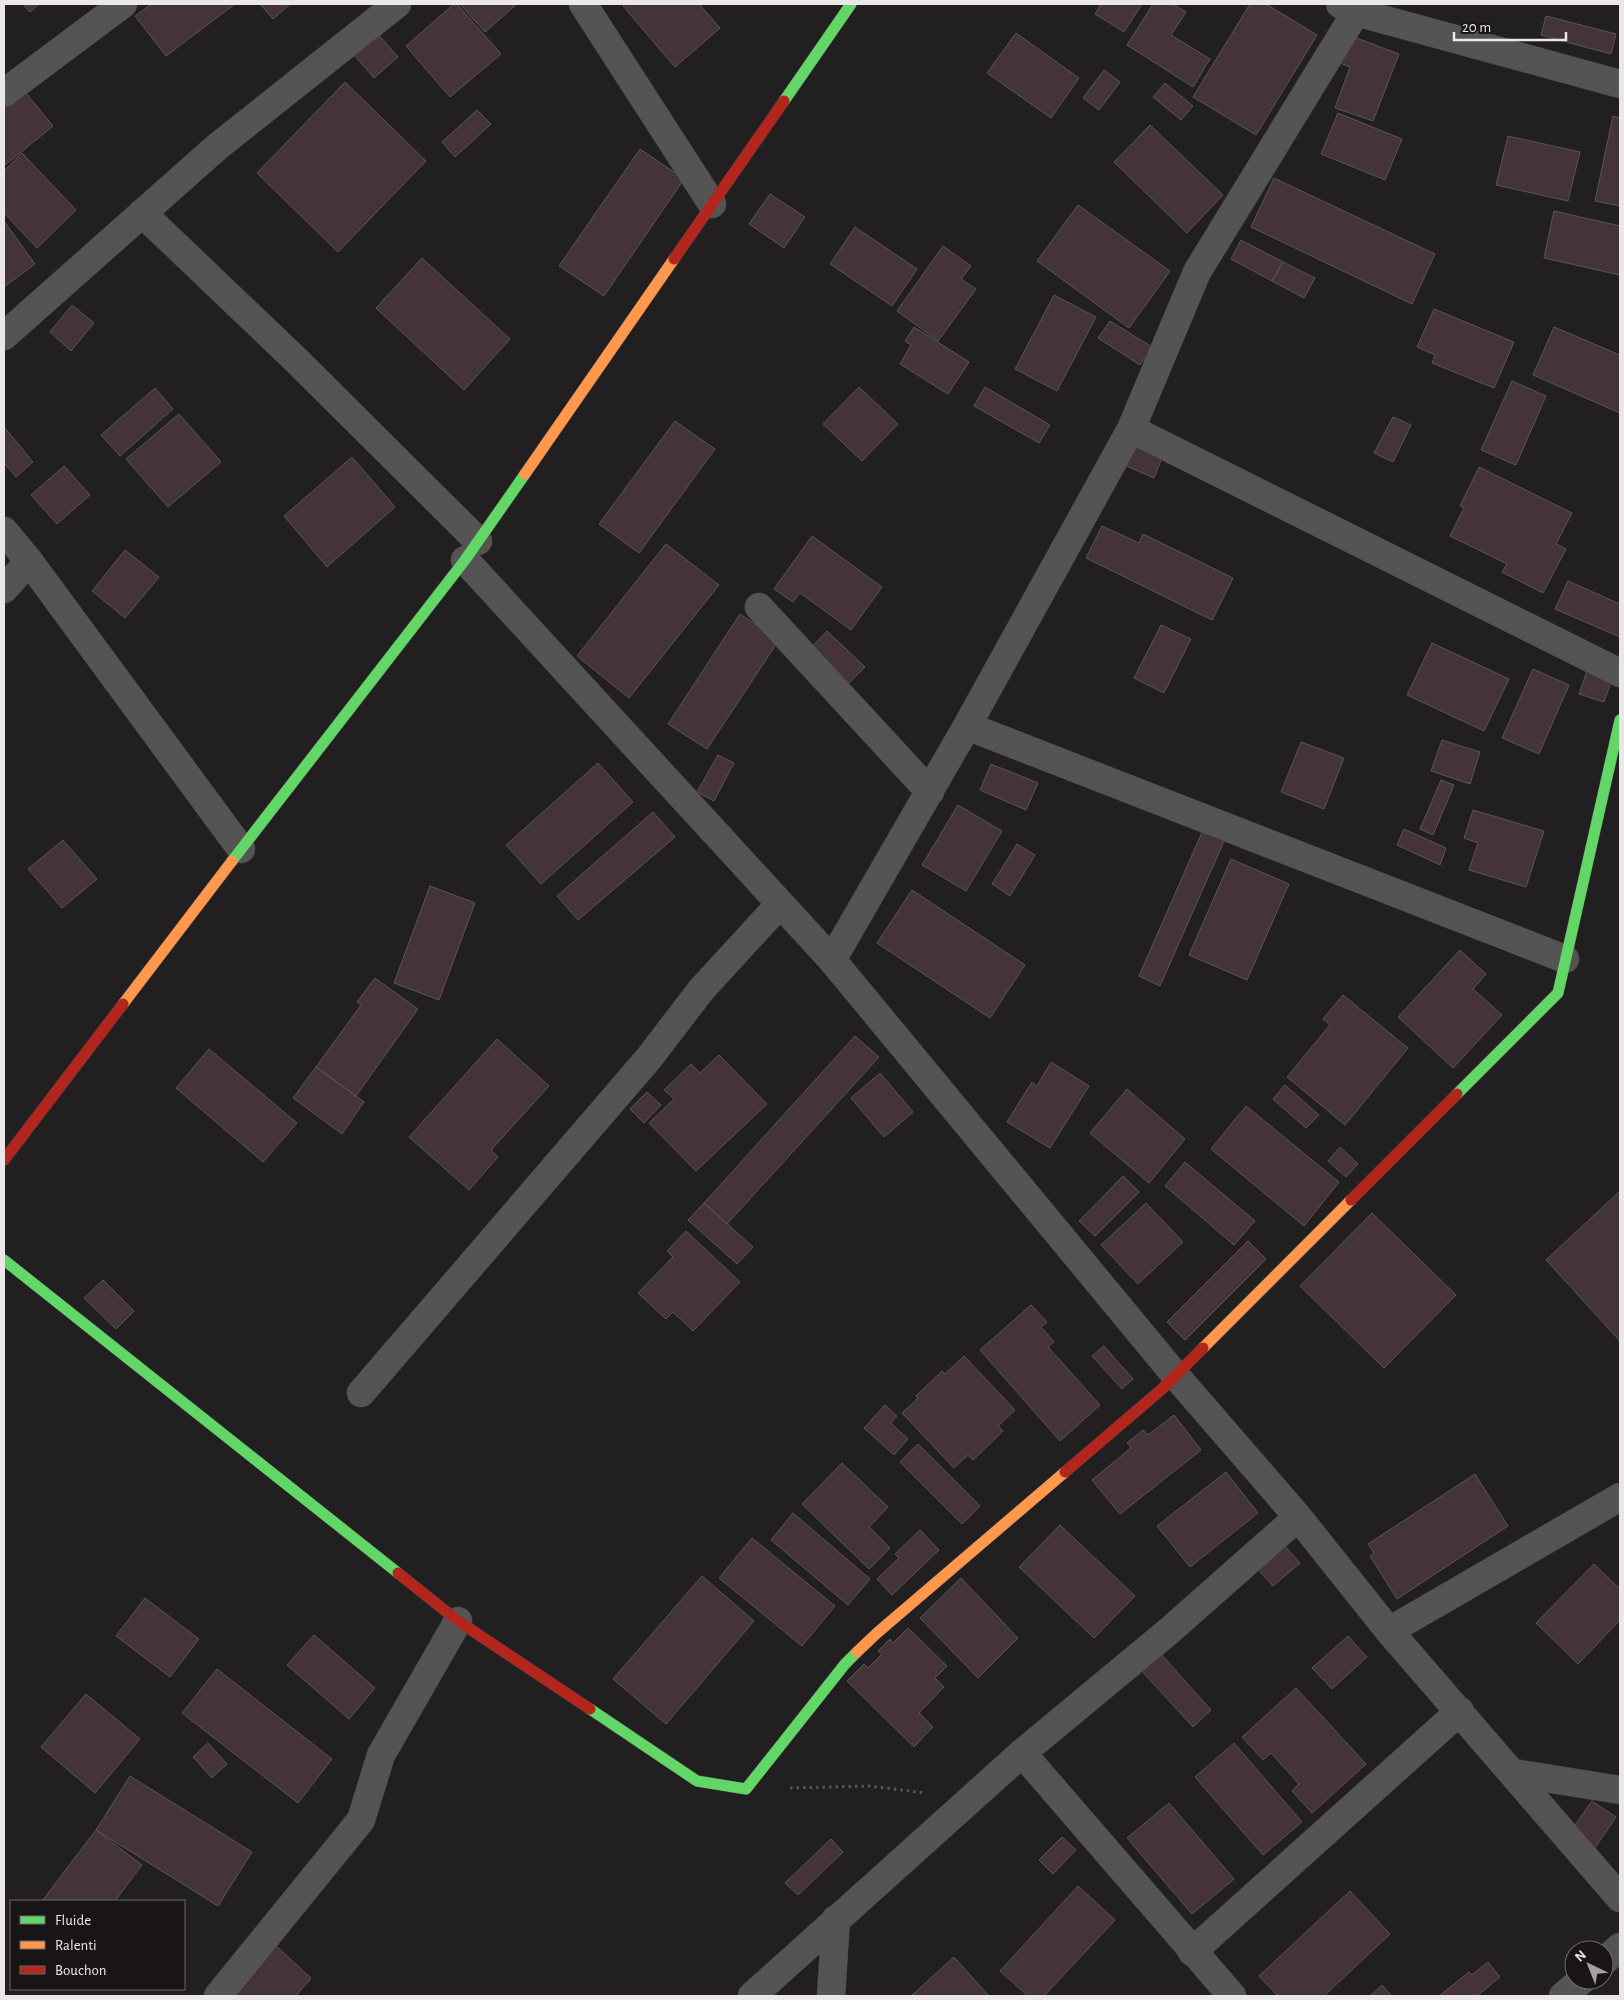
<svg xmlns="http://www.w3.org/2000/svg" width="1624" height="2000" font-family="'Alegreya Sans',sans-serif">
<rect width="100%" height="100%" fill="#221f20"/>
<path fill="#44343a" stroke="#585657" d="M23,4H39L30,12Z
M151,4H235L166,56L135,16Z
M260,4H290L273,19Z
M454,4H457L501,54L450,97L406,46Z
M460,4H517L485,32Z
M625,4H699L720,28L675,67L623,6Z
M1101,4H1142L1124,32L1095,14Z
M1153,4H1173L1186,12L1171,35L1210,59L1193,87L1127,45Z
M1250,4H1266L1317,35L1256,135L1193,97Z
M1546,16L1616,34L1611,54L1541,35Z
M1016,33L1079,78L1051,118L987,73Z
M378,34L398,57L374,78L354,55Z
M1351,36L1399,54L1373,121L1335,108L1350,67L1340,63Z
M1104,70L1120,82L1099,110L1083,98Z
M345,82L426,161L338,252L257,173Z
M1165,83L1193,106L1181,120L1153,97Z
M21,87L53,126L4,166V100Z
M477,110L491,124L455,157L442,142Z
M1338,113L1402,139L1385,180L1321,154Z
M1613,116L1620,118V206L1595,201Z
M1150,125L1223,195L1187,233L1114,162Z
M1508,136L1580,152L1568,201L1496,185Z
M640,149L684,179L604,296L559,266Z
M22,153L76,210L37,248L4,213V171Z
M1274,178L1435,254L1412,304L1251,227Z
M770,194L805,217L784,248L749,224Z
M1078,205L1170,271L1129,328L1037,261Z
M1554,211L1620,226V275L1544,258Z
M4,221L35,264L4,287Z
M855,227L917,269L892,306L830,264Z
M1241,240L1283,262L1272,281L1231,259Z
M943,246L971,266L961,279L976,289L938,341L897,311Z
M422,258L510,339L464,390L376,308Z
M1283,262L1315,278L1304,298L1272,281Z
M1054,295L1096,317L1057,391L1015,369Z
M72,305L94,323L71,351L50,332Z
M1434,309L1514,342L1494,388L1432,363L1435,355L1417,347Z
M1110,321L1152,347L1140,365L1098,338Z
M914,327L969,362L948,394L900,364L911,345L905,341Z
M1554,327L1620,355V413L1533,375Z
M1512,381L1546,396L1516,465L1481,450Z
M859,387L898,424L862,461L823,424Z
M985,387L1050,425L1039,443L974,406Z
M155,388L173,409L120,456L101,435Z
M179,414L221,462L168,507L126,459Z
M1393,417L1411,425L1393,462L1374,453Z
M675,421L715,449L639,553L599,524Z
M4,427L33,462L16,477L4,463Z
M1134,443L1163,455L1154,478L1124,465Z
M352,457L395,507L327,567L284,516Z
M64,466L90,495L57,524L31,495Z
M1479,467L1572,513L1556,544L1566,549L1543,593L1502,572L1507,564L1450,536L1464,508L1460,506Z
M1102,526L1139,543L1143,534L1233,578L1212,620L1086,558Z
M812,536L882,587L851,630L800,593L793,602L774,589Z
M666,544L719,585L629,698L577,656Z
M125,550L159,577L125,618L92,591Z
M1568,581L1620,604V637L1555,609Z
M740,614L779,640L707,749L668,724Z
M1161,625L1191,639L1164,693L1134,678Z
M827,631L865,667L849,683L812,647Z
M1432,643L1509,679L1484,731L1407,695Z
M1533,669L1569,685L1539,754L1502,738Z
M1587,671L1612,679L1604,702L1579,694Z
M1442,740L1480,752L1470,784L1431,771Z
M1301,742L1344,758L1324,809L1281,792Z
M718,755L734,763L714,801L697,792Z
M598,763L633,802L541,884L506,845Z
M991,764L1038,783L1026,810L980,790Z
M1441,780L1454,785L1433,835L1420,829Z
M958,805L1002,831L966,891L922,865Z
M1473,810L1544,831L1526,887L1469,870L1478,843L1464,838Z
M653,812L675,837L578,920L557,896Z
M1404,829L1446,848L1440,865L1397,845Z
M1203,830L1225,839L1160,986L1139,976Z
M63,840L97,879L62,908L28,869Z
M1017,844L1035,855L1010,896L992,884Z
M1231,859L1289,884L1247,980L1189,955Z
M430,886L475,903L439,1000L394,983Z
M912,890L1025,965L990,1018L877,943Z
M1460,950L1486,974L1473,989L1502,1015L1453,1068L1398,1017Z
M375,978L418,1009L356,1096L316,1067L361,1005L357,1002Z
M1343,995L1408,1048L1345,1125L1287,1077L1330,1025L1323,1019Z
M855,1036L879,1057L727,1224L704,1203Z
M497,1039L549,1086L491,1150L498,1157L469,1190L409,1137Z
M209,1049L297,1123L263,1162L176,1088Z
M719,1055L767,1104L696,1171L649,1123L674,1099L664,1090L691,1064L700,1073Z
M1051,1062L1089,1086L1050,1148L1007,1122L1032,1082L1037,1086Z
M316,1067L364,1102L342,1134L293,1098Z
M880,1073L913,1112L884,1137L851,1098Z
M1285,1085L1319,1115L1306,1128L1273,1099Z
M1127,1089L1185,1139L1149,1183L1090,1133Z
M647,1092L661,1105L644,1123L630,1109Z
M1246,1106L1339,1182L1304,1226L1211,1149Z
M1340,1147L1358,1164L1346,1177L1328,1161Z
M1185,1162L1255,1221L1234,1245L1165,1186Z
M1123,1176L1139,1192L1095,1236L1079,1221Z
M1620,1191V1341L1546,1260Z
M704,1203L753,1247L737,1264L688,1220Z
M1146,1203L1183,1242L1138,1284L1101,1245Z
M1372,1213L1456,1295L1384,1368L1300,1286Z
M686,1231L740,1282L693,1331L673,1312L666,1319L638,1293L673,1257L667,1251Z
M1248,1241L1266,1259L1185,1340L1167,1322Z
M103,1280L134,1311L116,1329L84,1298Z
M1031,1305L1047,1322L1041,1327L1054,1342L1048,1347L1100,1405L1060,1441L980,1350Z
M1104,1346L1133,1379L1122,1389L1092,1356Z
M964,1356L1015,1410L998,1426L1003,1431L973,1460L968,1455L954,1468L902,1413L918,1398L916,1396L942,1371L945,1374Z
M885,1405L897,1416L891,1423L908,1439L894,1455L864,1428Z
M1174,1415L1201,1450L1120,1514L1092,1480L1131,1448L1127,1443L1143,1430L1148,1435Z
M918,1444L980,1506L962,1524L900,1462Z
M842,1463L888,1507L869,1527L890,1548L869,1569L802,1504Z
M1226,1472L1258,1513L1190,1567L1157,1526Z
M1475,1474L1508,1526L1397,1599L1370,1556L1374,1553L1368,1544Z
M793,1513L870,1579L848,1605L771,1540Z
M1060,1525L1135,1596L1094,1638L1019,1567Z
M920,1530L939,1550L892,1595L877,1579L899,1558L895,1554Z
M752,1538L835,1606L802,1646L719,1578Z
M1283,1544L1300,1563L1273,1586L1256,1567Z
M1594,1564L1620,1589V1620L1578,1664L1536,1623Z
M702,1576L754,1621L666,1724L613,1679Z
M961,1578L1018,1638L978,1678L920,1618Z
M145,1598L199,1639L170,1677L116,1636Z
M908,1628L947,1666L935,1678L944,1687L919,1713L933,1727L914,1747L847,1681L864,1664L868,1668L882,1654L878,1651L890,1639L893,1643Z
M314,1635L375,1688L349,1719L287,1665Z
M1348,1636L1367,1657L1332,1689L1312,1668Z
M1160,1653L1211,1710L1193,1727L1141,1670Z
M217,1669L332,1759L298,1803L182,1713Z
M1296,1688L1366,1764L1312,1813L1292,1791L1299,1784L1271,1753L1263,1760L1242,1737Z
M86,1694L140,1739L95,1793L41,1747Z
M208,1743L227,1764L212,1778L193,1757Z
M1234,1743L1302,1822L1263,1855L1195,1777Z
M130,1776L252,1852L218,1906L96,1830Z
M1592,1801L1616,1817L1595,1848L1570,1832Z
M1169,1803L1234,1879L1192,1914L1127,1838Z
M96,1830L142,1865L115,1901H42Z
M1062,1837L1076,1850L1053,1874L1039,1860Z
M831,1839L843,1852L798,1895L785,1883Z
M1078,1886L1115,1920L1044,1996H1028L1000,1971Z
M1350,1891L1390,1934L1324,1996H1278L1259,1976Z
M273,1943L311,1978L296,1996H229Z
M954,1957L989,1996H911Z
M1488,1962L1500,1977L1477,1996H1439L1469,1972L1472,1975Z
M1382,1985L1392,1996H1370Z"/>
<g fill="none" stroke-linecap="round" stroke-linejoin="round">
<g stroke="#3d3c3c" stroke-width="29">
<path id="street" d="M583,4L712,204
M1340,4L1356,12L1620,84
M4,93L123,4
M142,213L295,359L478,541
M4,336L217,147L397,4
M1131,429L1620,673
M4,531L29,561L241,849
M465,560L832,960L1176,1376L1298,1517L1389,1631L1620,1898
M4,589L29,561
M759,607L930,792
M967,726L1565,959
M832,960L967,726L1131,429L1197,272L1356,12
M361,1393L649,1058L701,990L780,904
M1389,1631L1620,1497
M1022,1753L1232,1996
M1514,1773L1620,1790
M1192,1952L1460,1711
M1604,1961L1620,1947
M218,1996L361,1820L381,1755L458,1621
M752,1996L1022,1753L1169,1631L1298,1517
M831,1996L836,1919
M1563,1996L1582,1980"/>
</g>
<g stroke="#3d3c3c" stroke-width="12">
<path id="fast" d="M784,101L851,4
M232,861L465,560L525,474
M1457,1094L1558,993L1620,720
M4,1260L398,1573
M590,1709L697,1781L746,1789L845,1664L857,1652"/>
</g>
<g stroke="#3d3c3c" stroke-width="12">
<path id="slow" d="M525,474L674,259
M123,1004L232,861
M1203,1348L1351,1200
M857,1652L877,1633L1065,1472"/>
</g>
<g stroke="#3d3c3c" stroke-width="12">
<path id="jam" d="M674,259L784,101
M4,1160L123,1004
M1351,1200L1457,1094
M1065,1472L1162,1389L1203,1348
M398,1573L458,1621L590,1709"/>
</g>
<path stroke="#585556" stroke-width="3" stroke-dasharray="2.5 4" stroke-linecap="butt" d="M790,1788L869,1786L926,1793"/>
<use href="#street" stroke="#555454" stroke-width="28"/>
<use href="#fast" stroke="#63d668" stroke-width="11"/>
<use href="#slow" stroke="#ff974d" stroke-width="11"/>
<use href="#jam" stroke="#b3261e" stroke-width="11"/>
</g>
<rect width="1624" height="2000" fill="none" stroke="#ebe7e8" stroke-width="10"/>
<rect x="10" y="1900" width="175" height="90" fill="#191516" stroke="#6d696a"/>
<rect x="20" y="1916" width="25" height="8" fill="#63d668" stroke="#6d696a"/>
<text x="55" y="1925" font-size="15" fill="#ebe7e8">Fluide</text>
<rect x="20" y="1941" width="25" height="8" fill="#ff974d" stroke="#6d696a"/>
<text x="55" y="1950" font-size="15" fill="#ebe7e8">Ralenti</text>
<rect x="20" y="1966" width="25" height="8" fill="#b3261e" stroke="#6d696a"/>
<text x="55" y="1975" font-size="15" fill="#ebe7e8">Bouchon</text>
<g transform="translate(1589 1965) rotate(317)"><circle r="24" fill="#191516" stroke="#6d696a"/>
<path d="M0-4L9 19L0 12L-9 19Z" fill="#a5a1a2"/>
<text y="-8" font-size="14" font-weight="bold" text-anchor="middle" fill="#ebe7e8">N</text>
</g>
<path d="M1454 32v8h112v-8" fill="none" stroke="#ebe7e8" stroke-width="2.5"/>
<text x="1462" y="32" font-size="15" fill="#ebe7e8" stroke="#191516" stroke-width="4" paint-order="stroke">20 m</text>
</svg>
